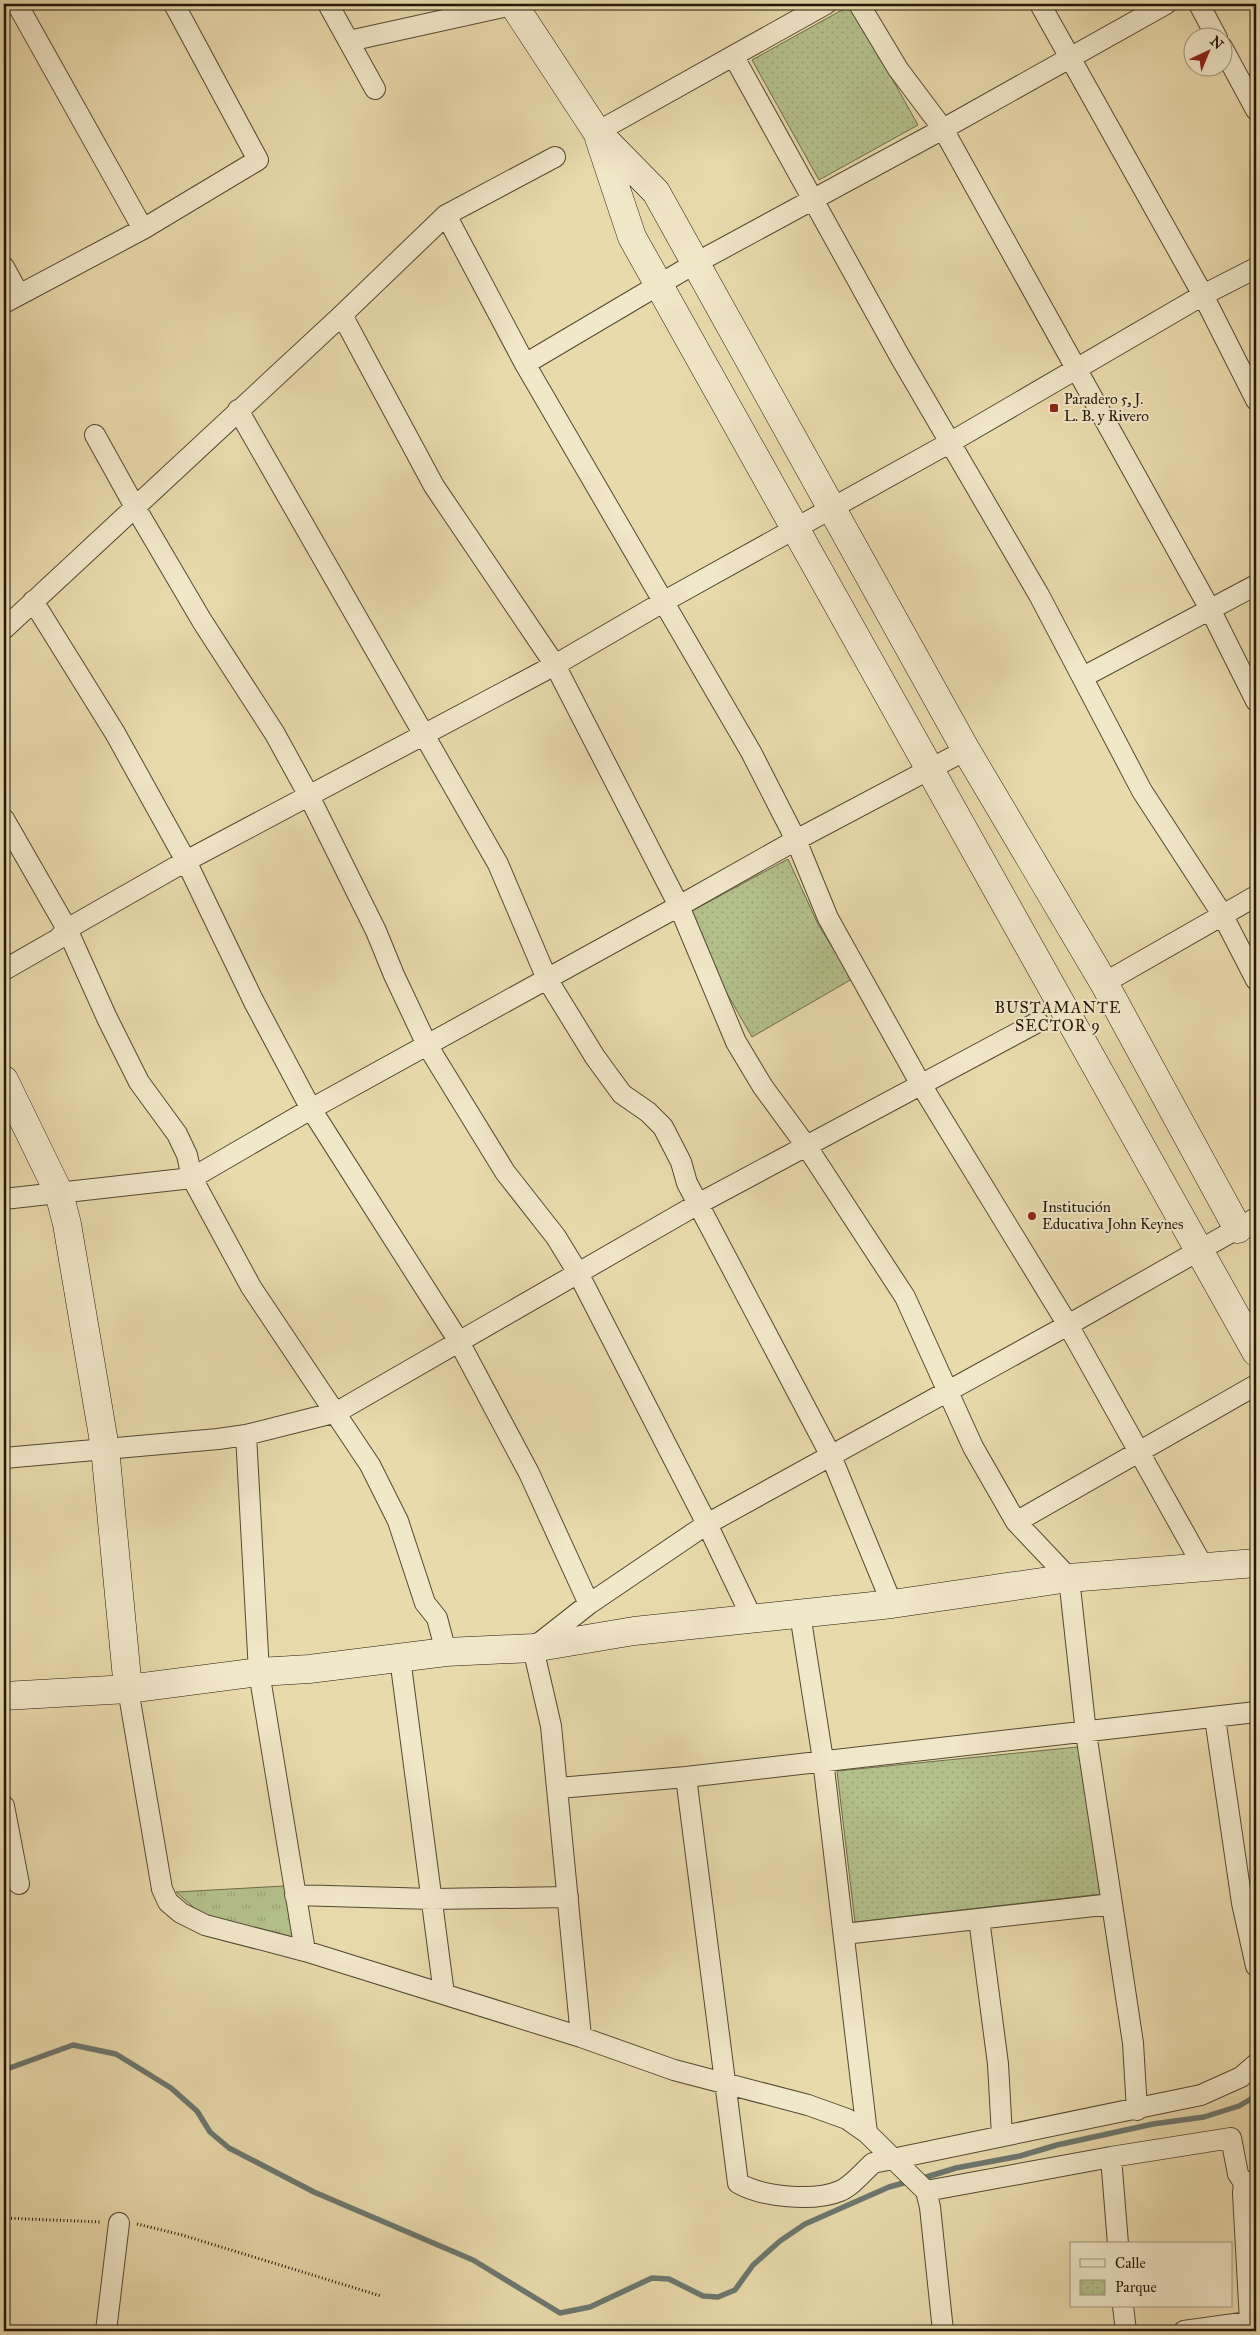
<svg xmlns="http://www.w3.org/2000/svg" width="1260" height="2335" font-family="'IM FELL Great Primer',serif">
<defs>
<pattern id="grass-tufts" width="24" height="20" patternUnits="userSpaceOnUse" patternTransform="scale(1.25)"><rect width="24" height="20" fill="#b4c08b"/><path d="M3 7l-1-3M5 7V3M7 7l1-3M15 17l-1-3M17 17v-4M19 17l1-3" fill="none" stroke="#9aa477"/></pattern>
<pattern id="park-dots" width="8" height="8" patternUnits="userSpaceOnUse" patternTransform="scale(1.25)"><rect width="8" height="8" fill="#b4c08b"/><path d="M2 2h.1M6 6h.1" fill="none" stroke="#9aa477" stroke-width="1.8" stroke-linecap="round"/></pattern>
</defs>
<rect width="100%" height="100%" fill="#e9daac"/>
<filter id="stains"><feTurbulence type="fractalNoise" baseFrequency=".004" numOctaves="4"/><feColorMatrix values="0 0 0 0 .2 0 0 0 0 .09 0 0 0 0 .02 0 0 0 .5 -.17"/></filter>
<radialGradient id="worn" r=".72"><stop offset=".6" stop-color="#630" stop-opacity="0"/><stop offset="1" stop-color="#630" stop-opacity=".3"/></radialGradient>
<path fill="url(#grass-tufts)" stroke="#6c6c4a" d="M284,1886L294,1941L200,1913L176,1892Z"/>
<path fill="url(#park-dots)" stroke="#6c6c4a" d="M851,5L918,125L819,180L752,60Z
M788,859L818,924L852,979L752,1037L721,983L688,913Z
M1078,1747L1101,1894L855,1922L837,1771Z"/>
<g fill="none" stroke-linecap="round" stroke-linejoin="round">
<path stroke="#6d7771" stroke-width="5.5" d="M4,2070L73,2045L116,2054L171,2088L197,2111L210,2132L229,2148L314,2192L473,2260L560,2313L590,2307L652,2278L669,2279L703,2296L718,2297L735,2290L753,2265L780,2241L805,2224L889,2187L911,2181
M920,2179L956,2168L1020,2156L1057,2145L1153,2124L1204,2117L1239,2106L1256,2096"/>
<g stroke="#544832" stroke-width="22">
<path id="street" d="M17,4L143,229
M328,4L375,89
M859,4L898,69L943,129L1211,611L1256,701
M1040,4L1203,295L1256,400
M1199,4L1217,38
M349,41L517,4
M1222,47L1256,110
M734,57L899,355L1039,595L1142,791L1222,914L1256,980
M597,132L826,4
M446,215L525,364L751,752L796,840L828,918L920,1083L1068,1325L1204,1568
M4,267L19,295
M4,303L143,229L258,160L174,4
M342,315L434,486L555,665L679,906L736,1042L763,1087L807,1147L905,1297L973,1447L1016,1522L1069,1578L1086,1733L1112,1904L844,1934
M525,364L694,264L943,129L1166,4
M238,410L498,864L547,979L595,1057L622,1094L648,1112L663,1127L681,1162L687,1183L831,1456L892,1604
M95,435L135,507L202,621L275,734L309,796L376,931L394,975L427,1045L505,1172L556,1237L578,1273L707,1524L752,1618
M33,601L115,733L186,861L254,1002L311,1109L458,1340L529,1473L589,1604
M4,629L342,315L446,215L555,157
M1083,677L1256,585
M4,819L67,929L107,1018L139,1082L177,1134L187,1155L192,1178L251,1287L370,1465L398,1521L425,1603L437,1618L446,1652
M4,970L58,939L67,929L186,861L555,665L663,602L951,442L1203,295L1256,268
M1104,983L1256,896
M4,1199L192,1178L311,1109L679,906L796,840L966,750
M246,1435L259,1672L305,1951
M4,1458L218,1439L246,1435L337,1412L698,1204L1038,1022
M1016,1522L1256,1385
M800,1614L823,1760L867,2133
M400,1658L444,1994
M128,1689L162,1889L168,1902L181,1913L205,1925L305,1951L581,2037L674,2070L808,2105L847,2119L867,2133L926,2191L930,2207L943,2331
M1215,1718L1242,1903L1256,1966
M686,1777L738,2183C762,2197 814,2202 840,2191C852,2186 863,2172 873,2163L1201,2095L1241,2077L1256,2064
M559,1788L686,1777L1256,1712
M4,1806L19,1884
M295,1895L432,1899L568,1897
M1112,1904L1133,2043L1137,2110
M979,1919L998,2064L1002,2136
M581,2037L551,1726L533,1648L589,1604L707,1524L1068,1325L1256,1218
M1111,2157L1231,2138L1238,2174L1244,2183
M926,2191L1111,2157L1118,2244
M1123,2306L1126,2331
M1250,2322L1243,2193L1244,2183L1256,2181
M106,2331L119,2223
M1184,2331L1256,2321"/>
</g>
<g stroke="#231709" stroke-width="29">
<path id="secondary" d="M513,4L597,132L656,192L966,750L1104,983L1238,1229
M599,138L632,237L1256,1352
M4,1080L59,1193L67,1224L105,1448L128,1689
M4,1696L128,1689L259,1672L309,1669L446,1652L533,1648L634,1631L892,1604L1069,1578L1256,1563"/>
</g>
<path stroke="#231709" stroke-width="3" stroke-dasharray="1 2.5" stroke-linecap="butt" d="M4,2218L101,2222
M137,2224L182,2235L381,2296"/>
<use href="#street" stroke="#f1e7c9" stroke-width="20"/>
<use href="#secondary" stroke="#f1e7c9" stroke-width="28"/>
</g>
<g fill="#8f2418" stroke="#f1e7c9" stroke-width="2">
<rect x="1049" y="403" width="10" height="10" rx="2.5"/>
<circle cx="1032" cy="1216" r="5"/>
</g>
<g text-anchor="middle" stroke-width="4" stroke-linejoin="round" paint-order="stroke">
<g font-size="15" fill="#231709" stroke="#f1e7c9" text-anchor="start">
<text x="1064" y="404">Paradero 5, J.<tspan x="1064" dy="17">L. B. y Rivero</tspan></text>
<text x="1042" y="1212">Institución<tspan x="1042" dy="17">Educativa John Keynes</tspan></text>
</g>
<g font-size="16" letter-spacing="1" fill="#231709" stroke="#f1e7c9">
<text x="1058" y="1013">BUSTAMANTE<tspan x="1058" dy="18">SECTOR 9</tspan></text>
</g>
</g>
<rect width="1260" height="2335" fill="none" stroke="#e9daac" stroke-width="20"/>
<rect x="5" y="5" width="1250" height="2325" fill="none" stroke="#231709" stroke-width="2.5"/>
<rect x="10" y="10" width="1240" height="2315" fill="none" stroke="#231709"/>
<rect x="1070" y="2242" width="162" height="65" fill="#f1e7c9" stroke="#9f947c"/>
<rect x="1080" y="2259" width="25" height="8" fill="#f1e7c9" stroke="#9f947c"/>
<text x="1115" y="2268" font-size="15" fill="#231709">Calle</text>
<rect x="1080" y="2280" width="25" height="15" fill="url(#park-dots)" stroke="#9f947c"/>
<text x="1115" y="2292" font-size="15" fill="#231709">Parque</text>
<g transform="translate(1208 52) rotate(44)"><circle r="24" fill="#f1e7c9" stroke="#9f947c"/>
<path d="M0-4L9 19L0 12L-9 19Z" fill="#8f2418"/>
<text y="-8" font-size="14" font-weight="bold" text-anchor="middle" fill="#231709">N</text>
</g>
<rect width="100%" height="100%" filter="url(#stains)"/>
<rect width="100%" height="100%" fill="url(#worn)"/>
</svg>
